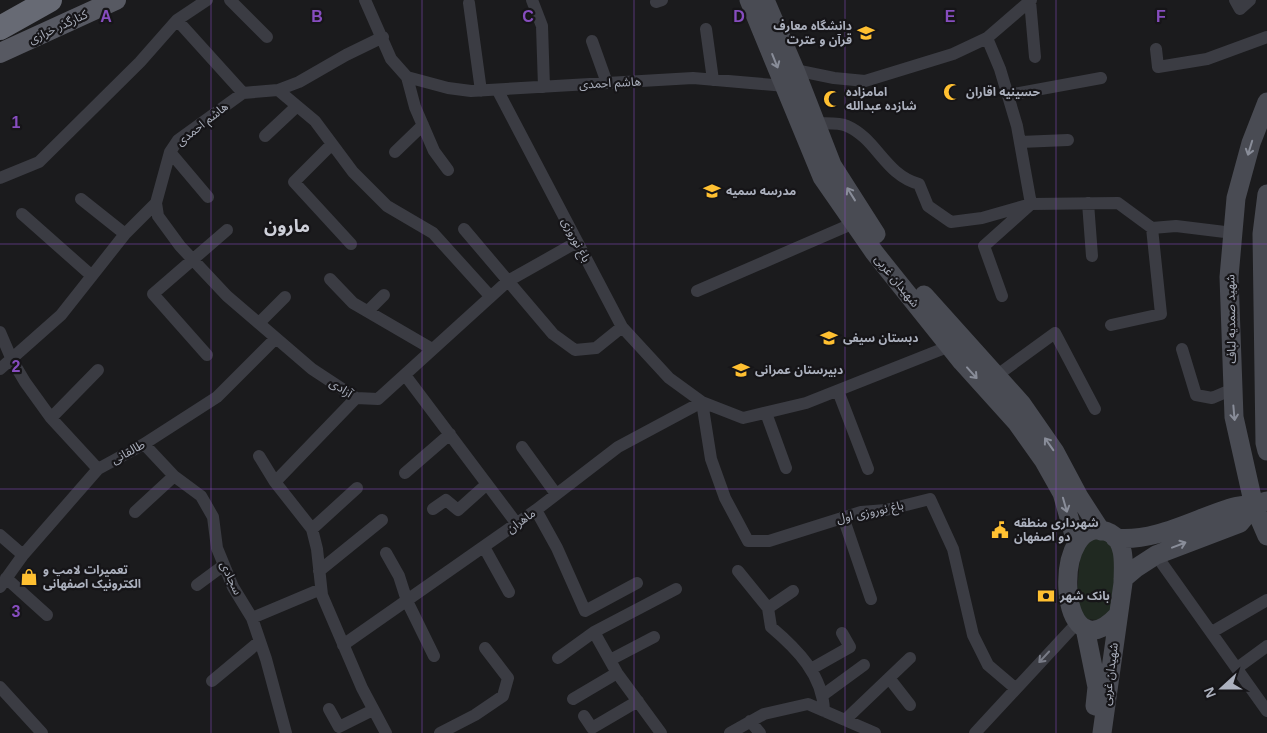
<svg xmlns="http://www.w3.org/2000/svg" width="1267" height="733" font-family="Arial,'Noto Sans Arabic',sans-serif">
<rect width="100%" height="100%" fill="#1b1b1d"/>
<path fill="#202921" d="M1094,539H1104L1116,552L1114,606L1109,615L1097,620L1086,619L1076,604L1080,556L1083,544Z"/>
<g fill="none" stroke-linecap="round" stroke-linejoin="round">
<path stroke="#3b3c43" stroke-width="12" d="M230,0L267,37
M365,0L391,59L407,77L415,107L434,151L448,170
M532,0L542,26L544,87
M1235,0L1240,9L1250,0
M1030,1L1035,57
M656,2L662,0
M469,3L481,91
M177,20L243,93
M706,29L713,80
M987,38L1000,69L1017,126L1031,204L984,246L1002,296
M592,41L607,83
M1156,49L1158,67L1207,59L1267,37
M795,70L834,78L865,81L953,54L987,38L1031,0
M407,77L448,88L471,91L693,78L786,86
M278,90L315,121L353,172L387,206L433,233L490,296
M498,91L622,327L669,378L702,402L743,418L806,403L950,346
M1008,95L1101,78
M815,123C825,124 838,122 847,126C877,139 885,175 919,184L928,206L951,222L982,218L1031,204L1118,203L1152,228L1176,226L1233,233
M265,136L297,106
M1020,142L1068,140
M332,144L294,182L351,244
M170,152L208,197
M395,152L423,125
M0,178L39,162L140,62L177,20L207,0
M81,199L125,234
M156,203L158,216L180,246L227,296L312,369L356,398L378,399L508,281L577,242
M1088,203L1092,256
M22,214L92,276
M464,229L553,334L575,350L596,348L622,327
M330,279L353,303L432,349
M697,291L854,223
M368,311L384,295
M259,323L285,297
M1111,325L1161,314L1152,228
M0,332L12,360L25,382L51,418L98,469
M1182,349L1196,395L1212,398L1233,389
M207,355L153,294L227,230
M0,369L61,315L125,234L156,203L170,152L178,140L243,93L278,90L299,82L346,55L383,37
M405,375L517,524
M996,376L1055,333L1095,409
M838,391L868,469
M766,413L786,468
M51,418L98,370
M144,444L174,476L201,496L213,517L217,548L233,587L252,618L266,659L286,733
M522,447L556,494
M259,456L275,482L312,529L317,549L322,595L362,688L386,733
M405,473L450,434
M275,482L356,398
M433,509L446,500L458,510L487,484
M536,510L557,548L585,611L637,583
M135,512L174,476
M843,517L871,599
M312,529L357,488
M0,535L23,555
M484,547L509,592
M386,553L399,576L407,601L434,656
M1156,555L1267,711
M319,571L382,520
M738,571L768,608L771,627C797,649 823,675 824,711
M6,578L47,615
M197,585L224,565
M0,587L23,555L98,469L144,444L217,397L276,338
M768,608L793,591
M252,618L321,589
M594,632L617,673L661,733
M1212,632L1267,600
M343,645L536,510L618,447L702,402L711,459L725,498L748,541H769L861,512L886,510L930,499L953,549L973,635L988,665L1015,688
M558,658L594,632L676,589
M610,660L654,637
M1237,668L1267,646
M811,669L850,647L842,633
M889,678L910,705
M212,681L260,641
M0,687L42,733
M823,695L864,665
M573,699L617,673
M329,709L339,727L373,710
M584,716L592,728L638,701
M845,720L910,658
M750,721L760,733
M440,733L475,715L503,696L508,678L485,648
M730,733L764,714L808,704L875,733
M975,733L1078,622"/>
<path stroke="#494b53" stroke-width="19" d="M749,0L822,177L874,252L962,362L1017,423L1044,461L1062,493L1076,542
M765,0L795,70L832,165L876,234
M1267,102L1251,143L1236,198L1229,277L1234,417L1254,506L1267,536
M1267,194L1262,234L1265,443L1267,451
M924,295L1021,403L1055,452L1079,497L1101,531
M1115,538C1155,542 1192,520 1230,508C1242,504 1253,506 1267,501
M1123,579L1136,568L1156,555L1240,523L1254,506
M1085,628L1097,687L1095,706
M1102,733L1123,583C1123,568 1127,542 1110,533C1050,504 1055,682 1118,615"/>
<path stroke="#575962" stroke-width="20" d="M0,53L116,0"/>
<path stroke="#676a74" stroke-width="24" d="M0,28L50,0"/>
</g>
<defs><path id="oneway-shaft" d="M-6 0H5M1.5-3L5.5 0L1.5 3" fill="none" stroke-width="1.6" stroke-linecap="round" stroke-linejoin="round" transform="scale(1.25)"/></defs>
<g stroke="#898d99">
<use href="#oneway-shaft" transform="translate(775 61) rotate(68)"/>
<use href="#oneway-shaft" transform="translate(1250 148) rotate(107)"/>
<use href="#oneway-shaft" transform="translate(851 194) rotate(-122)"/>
<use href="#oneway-shaft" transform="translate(972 373) rotate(48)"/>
<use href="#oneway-shaft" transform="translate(1234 413) rotate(85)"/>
<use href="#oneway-shaft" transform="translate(1049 444) rotate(-125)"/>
<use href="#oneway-shaft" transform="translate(1065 505) rotate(74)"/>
<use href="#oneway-shaft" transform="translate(1179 545) rotate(-21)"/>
</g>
<use stroke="#797c87" href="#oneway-shaft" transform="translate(1044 657) rotate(133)"/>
<path fill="none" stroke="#874dbf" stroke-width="1" stroke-opacity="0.55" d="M211,0V733M422,0V733M634,0V733M845,0V733M1056,0V733M0,244H1267M0,489H1267"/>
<defs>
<g id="university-bare" transform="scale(1.35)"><path d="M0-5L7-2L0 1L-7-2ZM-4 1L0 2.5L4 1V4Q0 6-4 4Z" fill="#ffc031" stroke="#161518" stroke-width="2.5" paint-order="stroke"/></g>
<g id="mosque-bare" transform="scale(1.35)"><path d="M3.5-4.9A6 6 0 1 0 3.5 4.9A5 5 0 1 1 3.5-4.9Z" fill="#ffc031" stroke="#161518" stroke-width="2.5" paint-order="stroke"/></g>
<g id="school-bare" transform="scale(1.35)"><path d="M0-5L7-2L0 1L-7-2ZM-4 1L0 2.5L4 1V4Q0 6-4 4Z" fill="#ffc031" stroke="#161518" stroke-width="2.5" paint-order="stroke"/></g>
<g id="civic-bare" transform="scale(1.35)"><path d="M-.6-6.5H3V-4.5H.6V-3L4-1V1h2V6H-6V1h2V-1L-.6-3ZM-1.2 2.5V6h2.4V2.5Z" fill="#ffc031" stroke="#161518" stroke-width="2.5" paint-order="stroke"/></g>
<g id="shop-bare" transform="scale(1.35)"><path d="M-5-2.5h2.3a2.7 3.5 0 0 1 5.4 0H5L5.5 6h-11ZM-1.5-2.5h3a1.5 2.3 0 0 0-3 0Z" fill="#ffc031" stroke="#161518" stroke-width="2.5" paint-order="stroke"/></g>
<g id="bank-bare" transform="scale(1.35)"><path d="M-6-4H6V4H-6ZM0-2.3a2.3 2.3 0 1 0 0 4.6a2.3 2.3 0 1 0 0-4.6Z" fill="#ffc031" stroke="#161518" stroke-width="2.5" paint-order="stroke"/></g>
</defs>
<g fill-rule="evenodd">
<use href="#university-bare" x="866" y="33"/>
<use href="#mosque-bare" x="952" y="92"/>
<use href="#mosque-bare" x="832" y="99"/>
<use href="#school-bare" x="712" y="191"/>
<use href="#school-bare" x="829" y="338"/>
<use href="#school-bare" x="741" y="370"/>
<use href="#civic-bare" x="1000" y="530"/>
<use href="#shop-bare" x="29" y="577"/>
<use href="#bank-bare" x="1046" y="596"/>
</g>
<g text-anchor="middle" stroke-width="4.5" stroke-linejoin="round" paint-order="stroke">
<g font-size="12" font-weight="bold" fill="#acb1be" stroke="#161518" text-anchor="start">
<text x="852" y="30" text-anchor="end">دانشگاه معارف<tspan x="852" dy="14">قرآن و عترت</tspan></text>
<text x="846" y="96">امامزاده<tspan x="846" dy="14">شازده عبدالله</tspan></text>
<text x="966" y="96">حسینیه اقاران</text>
<text x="726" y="195">مدرسه سمیه</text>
<text x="843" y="342">دبستان سیفی</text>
<text x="755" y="374">دبیرستان عمرانی</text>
<text x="1014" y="527">شهرداری منطقه<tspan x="1014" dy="14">دو اصفهان</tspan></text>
<text x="43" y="574">تعمیرات لامپ و<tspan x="43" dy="14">الکترونیک اصفهانی</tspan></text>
<text x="1060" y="600">بانک شهر</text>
</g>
<g font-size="12" fill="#acb1be" stroke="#161518">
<text transform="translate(58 27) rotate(-25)" y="4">کنارگذر خرازی</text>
<text transform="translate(610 83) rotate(-3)" y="4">هاشم احمدی</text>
<text transform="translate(202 124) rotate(-38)" y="4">هاشم احمدی</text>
<text transform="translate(576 240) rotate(62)" y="4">باغ نوروزی</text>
<text transform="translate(897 281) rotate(51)" y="4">شهیدان غربی</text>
<text transform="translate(1231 319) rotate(-91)" y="4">شهید صمدیه لباف</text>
<text transform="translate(341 388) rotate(33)" y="4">آزادی</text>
<text transform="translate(128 452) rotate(-29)" y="4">طالقانی</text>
<text transform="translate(870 512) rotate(-12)" y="4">باغ نوروزی اول</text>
<text transform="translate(521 521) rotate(-36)" y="4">ماهران</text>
<text transform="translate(231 578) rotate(65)" y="4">سجادی</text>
<text transform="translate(1110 674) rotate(-83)" y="4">شهیدان غربی</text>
</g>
<g font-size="18" font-weight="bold" fill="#ced0d9" stroke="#161518">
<text x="287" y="232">مارون</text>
</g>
</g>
<g font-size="16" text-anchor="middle" font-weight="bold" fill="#874dbf" stroke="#161518" stroke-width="4.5" stroke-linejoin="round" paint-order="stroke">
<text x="106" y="22">A</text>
<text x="317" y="22">B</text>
<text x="528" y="22">C</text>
<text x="739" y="22">D</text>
<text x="950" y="22">E</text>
<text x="1161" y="22">F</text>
<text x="16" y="128">1</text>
<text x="16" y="372">2</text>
<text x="16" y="617">3</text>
</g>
<g transform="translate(1222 688) rotate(249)" stroke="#161518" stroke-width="4" paint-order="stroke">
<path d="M0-4L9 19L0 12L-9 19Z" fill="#acb1be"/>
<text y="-8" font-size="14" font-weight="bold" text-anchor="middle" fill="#acb1be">N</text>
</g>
</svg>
